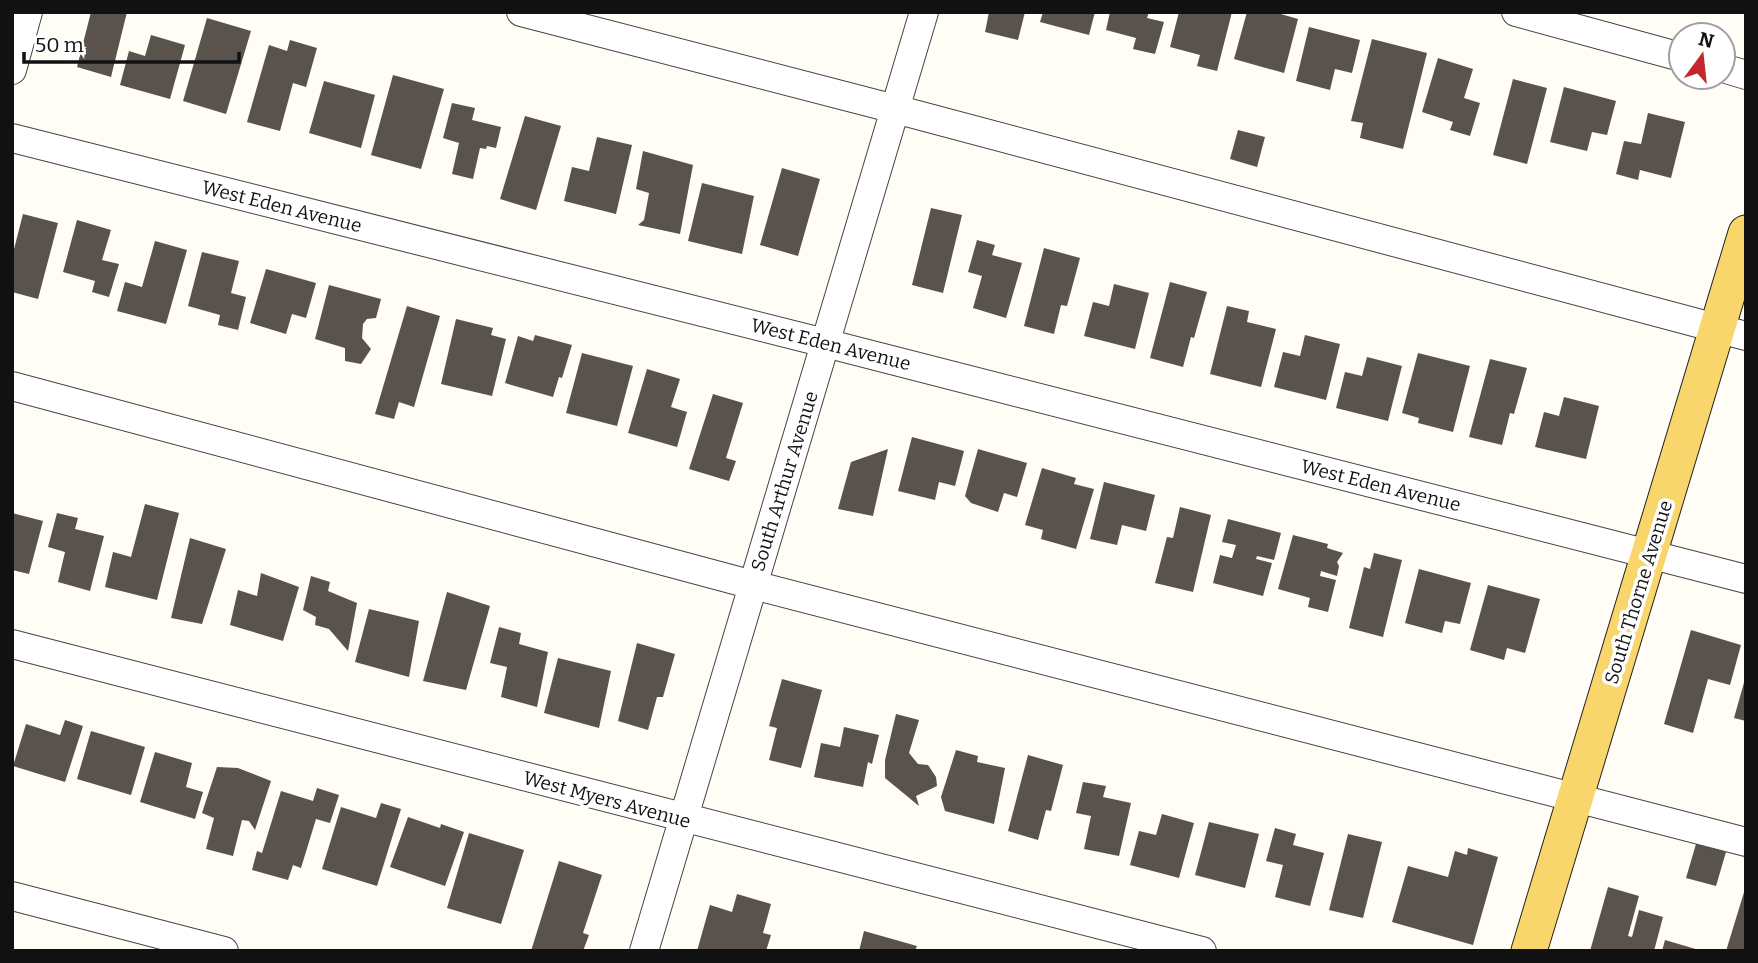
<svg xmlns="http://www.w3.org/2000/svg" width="1758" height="963" font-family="Bitter,serif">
<rect width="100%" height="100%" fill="#fffdf5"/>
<path fill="#5a524d" d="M91,12H127L111,77L77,67Z
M989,12H1025L1018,40L985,32Z
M1043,12H1095L1089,35L1040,22Z
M1110,12H1149L1147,18L1164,22L1155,54L1133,49L1136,38L1106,30Z
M1179,12H1232L1217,71L1197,66L1200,55L1170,47Z
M1247,12H1274L1298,19L1284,73L1234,59Z
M207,18L251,31L226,114L183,101Z
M1309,27L1360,40L1352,73L1335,69L1330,90L1296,81Z
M151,35L185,45L170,99L120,85L129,51L145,56Z
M1372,39L1427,53L1403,149L1360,138L1363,123L1351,121Z
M290,40L317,48L306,87L293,83L280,131L247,122L269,45L287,51Z
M1438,58L1473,69L1464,98L1480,103L1470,136L1450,130L1453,122L1422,112Z
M393,75L444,89L421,169L371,155Z
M1513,79L1547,88L1527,164L1493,155Z
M324,81L375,95L361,148L309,133Z
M1564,87L1616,101L1607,135L1592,132L1587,151L1550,142Z
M452,103L475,108L472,120L501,127L496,148L487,146L486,149L480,148L473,179L452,174L459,143L443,138Z
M1648,113L1685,122L1671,178L1640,170L1638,180L1616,174L1624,141L1641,144Z
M525,116L561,126L536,210L500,199Z
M1238,130L1265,137L1257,167L1230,159Z
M597,137L632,145L616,214L564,201L572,167L589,171Z
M643,151L693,165L680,234L638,225L644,220L649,193L636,189Z
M782,168L820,179L798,256L760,245Z
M702,183L754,196L742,254L688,241Z
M931,208L962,215L943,293L912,285Z
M23,214L58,223L38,299L12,292V257Z
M77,220L111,230L102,260L119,264L109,297L92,292L95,281L63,272Z
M977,240L995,245L992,255L1022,263L1006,318L973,308L982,276L968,272Z
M155,241L187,250L166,324L117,311L125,282L142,287Z
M1044,248L1080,258L1067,306L1061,305L1054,334L1024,326Z
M202,252L239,261L231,293L246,297L238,330L218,325L220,315L188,306Z
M266,269L316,283L306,318L292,314L286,334L250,323Z
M1170,282L1207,292L1194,338L1191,337L1183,367L1150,358Z
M1114,284L1149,293L1135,349L1084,336L1093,302L1109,306Z
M329,285L381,299L376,318L367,319L363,324L362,338L371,349L361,364L345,361V348L315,339Z
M407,306L440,316L414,407L399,402L394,419L375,414Z
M1227,306L1249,311L1247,322L1276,329L1261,387L1210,374Z
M456,319L493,328L491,335L506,339L492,396L441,384Z
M535,335L572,345L562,378L559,377L553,397L505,383L518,336L533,341Z
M1305,335L1340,344L1326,400L1274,387L1283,352L1300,356Z
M582,353L633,366L617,426L566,413Z
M1418,353L1470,366L1453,432L1418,423L1419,418L1402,413Z
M1367,357L1402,366L1388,421L1336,408L1345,372L1362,376Z
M1490,359L1527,368L1514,414L1510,413L1502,445L1469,437Z
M647,369L680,379L671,407L687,412L677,447L628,433Z
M713,394L743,403L726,458L736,461L729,481L689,469Z
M1564,397L1599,406L1586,459L1535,447L1544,412L1559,416Z
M912,437L964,451L955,486L939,482L935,500L898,491Z
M888,449L873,516L838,509L851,462Z
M978,449L1027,463L1017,497L1004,493L998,512L971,503L965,496Z
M1042,468L1076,478L1074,484L1094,489L1076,549L1041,539L1043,530L1025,525Z
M1104,482L1155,495L1146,531L1122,525L1117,545L1090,539Z
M145,504L179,513L157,600L105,587L113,552L131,557Z
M1180,507L1211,515L1193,592L1155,583L1167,537L1173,538Z
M12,513L43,521L29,574L12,570Z
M57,513L78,518L75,529L104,536L90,591L58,582L65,552L48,547Z
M1228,519L1281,533L1274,560L1257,556L1256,559L1272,563L1263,596L1213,583L1220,555L1232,558L1236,545L1222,542Z
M1293,535L1328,544L1327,548L1343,553L1337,562L1339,566L1337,576L1321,571L1320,576L1336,580L1328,612L1308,607L1310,598L1278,589Z
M190,538L226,549L202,624L171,618Z
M1374,553L1402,560L1383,637L1349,628L1364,567L1370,569Z
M1419,569L1471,583L1460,624L1445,621L1442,633L1405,623Z
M261,573L299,587L283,641L230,625L238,590L257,596Z
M311,576L330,582L328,591L357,603L348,651L329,629L315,625L316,617L303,610Z
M1488,585L1540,599L1525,653L1507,648L1504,660L1470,650Z
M447,592L490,606L466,690L423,681Z
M369,609L419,621L409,677L355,662Z
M499,627L521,633L519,644L548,652L537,707L501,697L507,667L490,663Z
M1691,630L1741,645L1730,685L1708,679L1693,733L1664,724Z
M637,643L675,654L663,697H657L648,730L618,721Z
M558,658L611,671L599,728L544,713Z
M782,679L822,690L801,768L769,760L777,728L769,726Z
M1745,679H1746V721L1734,718Z
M896,714L919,720L909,753L918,764L928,765L936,777L937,786L916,796L919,806L885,778V760Z
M65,720L83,726L65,782L13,766L26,724L60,735Z
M844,727L879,735L872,764L868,762L863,787L814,777L821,743L840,747Z
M91,731L145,747L131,795L77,779Z
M956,750L978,756L977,762L1005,768L994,824L945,811L941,797Z
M155,752L192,763L186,787L203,792L195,819L140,802Z
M1028,755L1063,765L1051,811L1046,810L1038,840L1008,831Z
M217,767L238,768L271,781L255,830L249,821L242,820L233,856L206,849L214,818L202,813Z
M1083,782L1106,786L1103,797L1131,803L1119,856L1084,849L1091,816L1076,813Z
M317,788L339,795L330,823L316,819L301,868L293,865L288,880L252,870L257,851L262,853L281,791L313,801Z
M381,803L401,809L377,886L322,869L341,807L376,818Z
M1162,814L1194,823L1179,878L1130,865L1139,831L1156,835Z
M408,817L440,828L441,824L464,832L445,886L390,867Z
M1209,822L1259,834L1245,888L1195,875Z
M1275,828L1296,834L1293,845L1324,853L1310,906L1275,897L1283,865L1266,861Z
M469,833L524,850L501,924L447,908Z
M1348,834L1382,842L1363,918L1329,910Z
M1696,844L1726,852L1716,886L1686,878Z
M1468,848L1498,857L1473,945L1392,922L1408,866L1448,877L1455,851L1467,855Z
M559,861L602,875L583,933L589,935L583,951H531Z
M1608,887L1639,896L1628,936L1632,937L1639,910L1663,917L1654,951H1590Z
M1745,889L1746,951H1726Z
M737,894L771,904L763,933L771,935L766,951H697L710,905L732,912Z
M864,931L917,946L915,951H859Z
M1665,940L1699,950V951H1662Z"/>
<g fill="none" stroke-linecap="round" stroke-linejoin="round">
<g stroke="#444" stroke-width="30">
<path id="minor" d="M521,12L895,109L1746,336
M1516,12L1681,57
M1723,68L1746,75
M12,70L28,12
M12,138L825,343L1746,579
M12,386L753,585L1746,842
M12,644L1202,951
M12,896L224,951
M644,951L924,12"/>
</g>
<g stroke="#222" stroke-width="37">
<path id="major" d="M1529,951L1746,233"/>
</g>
<use href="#minor" stroke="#fff" stroke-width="28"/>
<use href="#major" stroke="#f9d66b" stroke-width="35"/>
</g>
<g text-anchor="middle" stroke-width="7" stroke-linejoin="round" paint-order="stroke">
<g font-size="19" fill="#111" stroke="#fff">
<text transform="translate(282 206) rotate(14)" y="7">West Eden Avenue</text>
<text transform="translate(831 344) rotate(14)" y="7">West Eden Avenue</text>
<text transform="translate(784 481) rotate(-73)" y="7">South Arthur Avenue</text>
<text transform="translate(1381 485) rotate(14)" y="7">West Eden Avenue</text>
<text transform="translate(1638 592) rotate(-73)" y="7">South Thorne Avenue</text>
<text transform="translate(607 799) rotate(15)" y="7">West Myers Avenue</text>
</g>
</g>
<rect width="1758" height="963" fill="none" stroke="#111111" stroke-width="28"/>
<g transform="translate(1702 56) rotate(15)"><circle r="33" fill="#ffffff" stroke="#a0a0a0" stroke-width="2"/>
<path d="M0-5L12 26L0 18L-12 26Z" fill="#c4262e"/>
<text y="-10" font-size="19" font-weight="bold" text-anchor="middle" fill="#111111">N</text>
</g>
<path d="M24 52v10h215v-10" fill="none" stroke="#111111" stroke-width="3.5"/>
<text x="35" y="52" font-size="21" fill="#111111" stroke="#ffffff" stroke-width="5" paint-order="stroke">50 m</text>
</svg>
